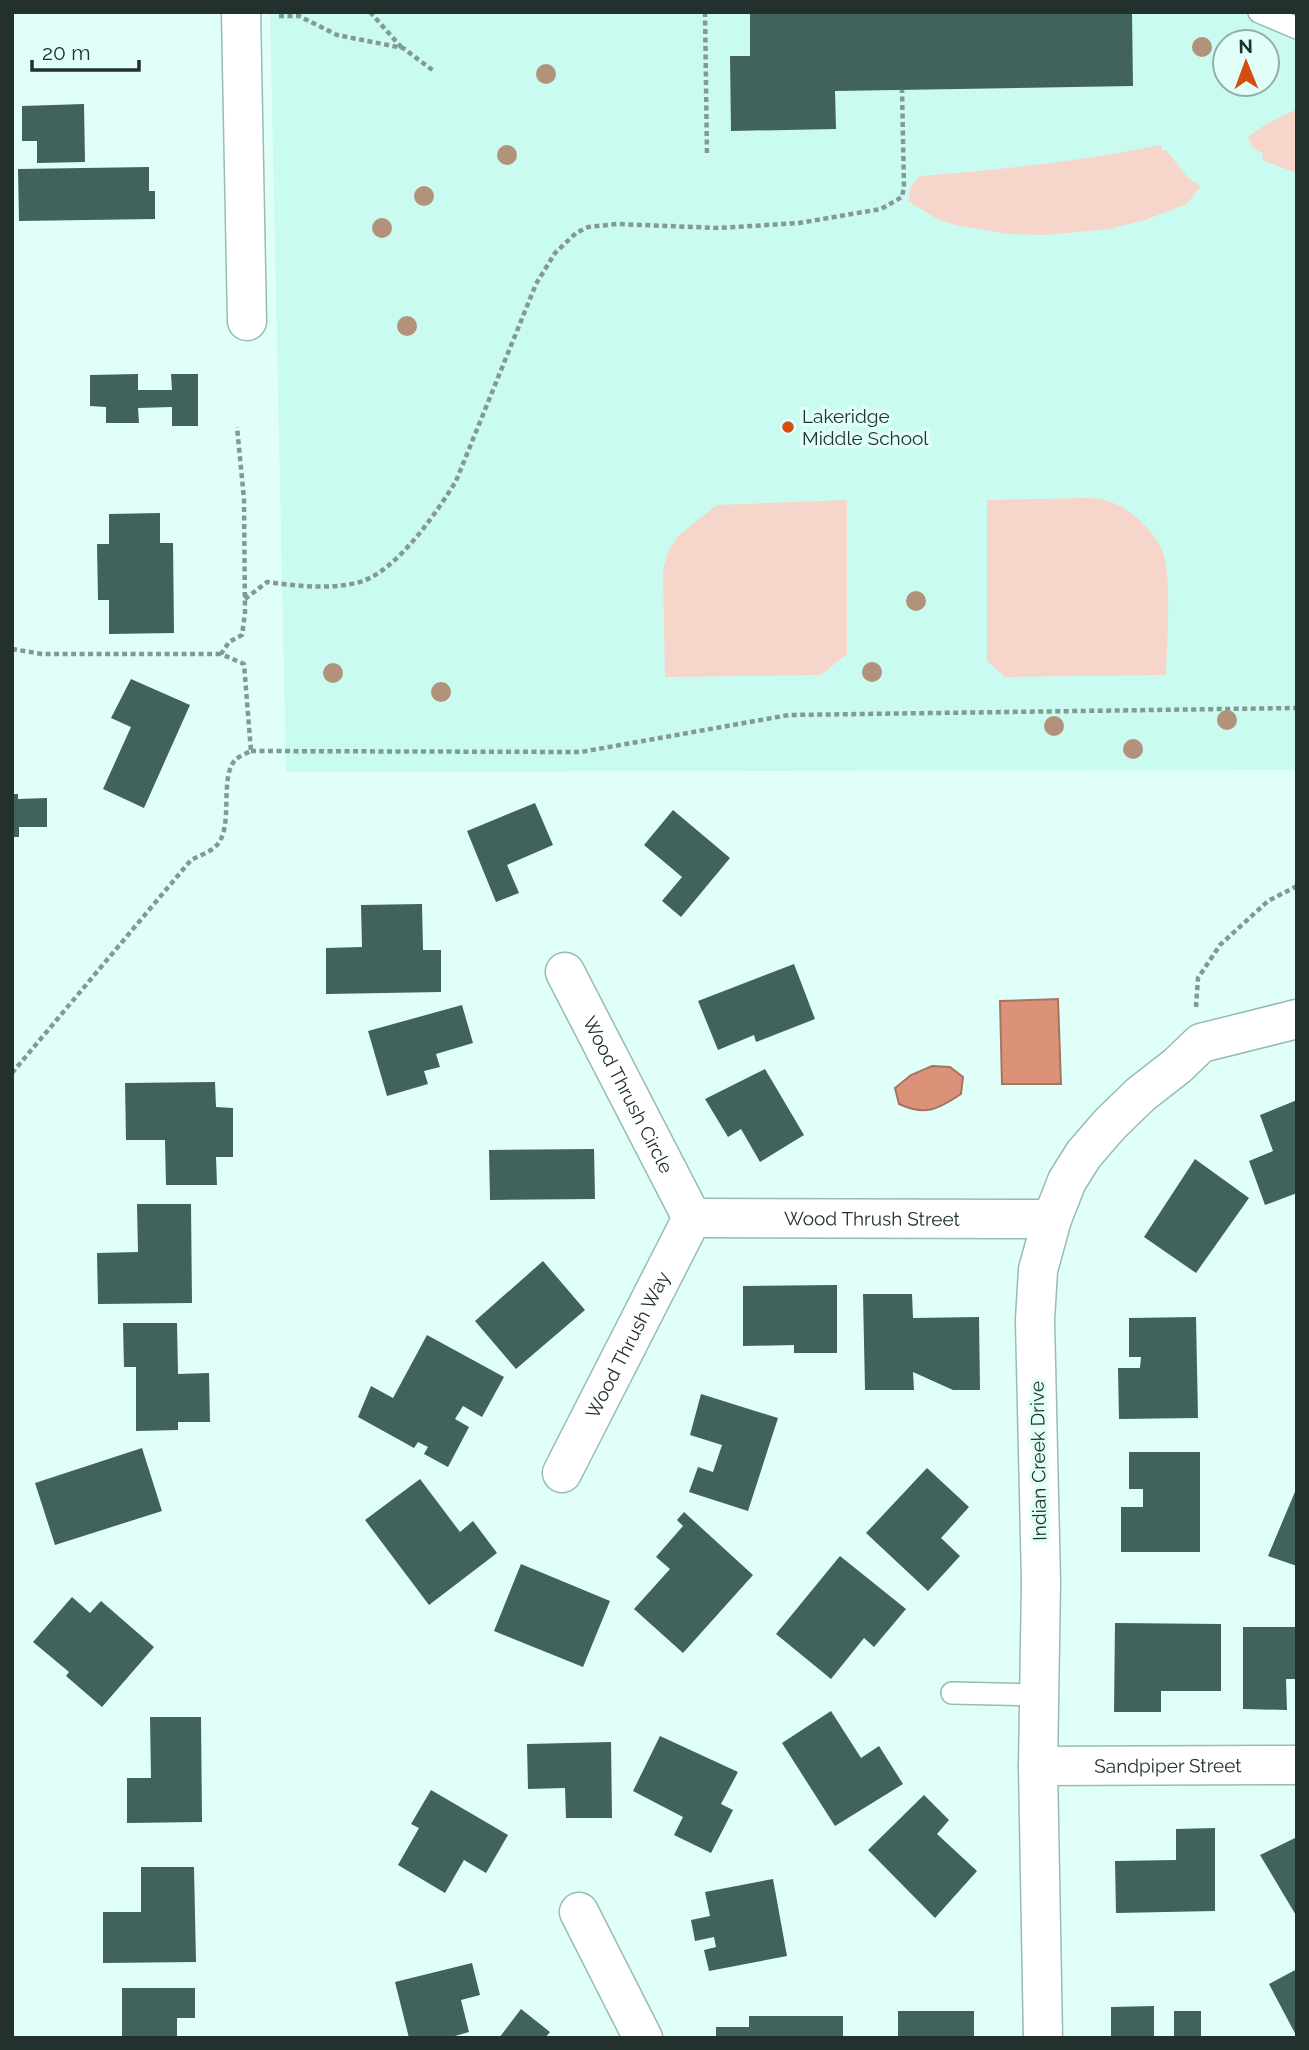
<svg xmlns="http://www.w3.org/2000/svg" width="1309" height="2050" font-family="Raleway,sans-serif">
<rect width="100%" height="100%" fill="#e0fff8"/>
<path fill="#cafbf0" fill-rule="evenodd" d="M270,12H1297V770L286,772ZM1225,42H1267V84H1225Z"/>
<path fill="#f6d6cb" d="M1297,109V173L1262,160L1263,154L1253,148L1248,137L1268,123Z
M1161,145L1162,151L1166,150L1188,178L1201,186L1187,204L1145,220L1109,229L1045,235L1008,234L955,225L939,220L908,201L911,186L920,176C1001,170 1081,161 1161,145Z
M1082,498C1089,498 1097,498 1104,500C1127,505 1154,530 1163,552C1172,575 1167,647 1166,675L1005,677L987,661V500Z
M847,500V654L821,675L665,677L663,570L668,552L678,536L717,505Z"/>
<path fill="#db9279" stroke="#a47562" stroke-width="2" d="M1058,999L1061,1084H1002L1000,1001Z
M932,1066L950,1067L963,1077L961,1094C937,1110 925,1116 899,1104L895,1088L911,1075Z"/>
<path fill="#41635c" d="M750,12H1132L1133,86L835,91L836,129L731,131L730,56H750Z
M84,104L85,162L37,163V141H22V106Z
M149,167V191H155V219L19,221L18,169Z
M138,374V390H172L171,374H198V426H172V407L138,408L139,423H106V407L90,406V375Z
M160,513V543H173L174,633L109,634V600H98L97,544H109V514Z
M131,679L190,705L144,808L103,789L131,727L111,718Z
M12,794H18V799L47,798V827H19V837H12Z
M535,803L553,845L507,865L519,893L496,902L467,831Z
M673,810L730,858L681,917L662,901L682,877L644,845Z
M422,904L423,950H441V992L326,994V948L362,947L361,905Z
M794,964L815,1019L756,1042L754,1035L718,1050L698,1001Z
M462,1005L473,1043L436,1054L440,1067L424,1071L428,1084L387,1096L368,1031Z
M765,1069L804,1135L760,1162L741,1129L728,1137L705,1099Z
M215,1082L216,1107L233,1108V1157H216L217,1185H166L165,1140H126L125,1083Z
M1297,1100V1193L1265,1205L1249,1161L1273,1151L1260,1115Z
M594,1149L595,1199L490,1200L489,1150Z
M1195,1159L1249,1198L1196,1273L1144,1237Z
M137,1204H191L192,1303L98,1304L97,1253L138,1252Z
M543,1261L585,1310L516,1369L475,1321Z
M837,1285V1353H794V1345L743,1346V1286Z
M863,1294H912L913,1318L979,1317L980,1390H953L913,1372L914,1390H865Z
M1196,1317L1198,1418L1119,1419L1118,1368H1140L1141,1357H1129V1318Z
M123,1323H177L178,1374L209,1373L210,1422H178V1430L136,1431V1367H124Z
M427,1335L504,1377L482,1417L463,1406L455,1419L469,1427L448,1467L424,1454L428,1447L418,1442L414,1448L358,1417L371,1386L393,1398Z
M701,1394L778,1418L748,1511L689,1492L698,1467L713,1472L722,1445L690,1435Z
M142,1448L162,1511L55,1545L35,1483Z
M1129,1452H1200V1552H1121V1507H1143V1489H1129Z
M927,1468L969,1507L941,1538L960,1556L928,1591L866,1533Z
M420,1479L460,1532L473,1521L497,1553L429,1605L365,1520Z
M1297,1487V1566L1268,1556Z
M684,1512L753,1575L683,1653L634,1609L670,1569L656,1557L683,1526L677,1520Z
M840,1556L906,1609L874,1647L864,1638L831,1679L776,1634Z
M521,1564L610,1601L583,1667L494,1631Z
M72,1597L90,1613L101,1601L154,1647L102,1707L66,1676L69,1672L33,1642Z
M1115,1623L1221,1624V1691H1161V1712H1114Z
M1243,1627H1297V1679H1286L1287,1710L1243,1709Z
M831,1711L861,1758L879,1746L903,1784L835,1826L782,1743Z
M150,1717H201L202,1822L127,1823V1778H151Z
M660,1736L738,1772L721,1804L733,1810L711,1853L674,1835L683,1817L633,1791Z
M611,1742L612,1818H566L565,1788L528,1789L527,1744Z
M431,1790L508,1835L486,1873L464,1860L445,1893L398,1865L419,1828L411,1824Z
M924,1795L949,1820L937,1834L977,1871L935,1918L868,1850Z
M1215,1828V1911L1116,1913L1115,1861L1176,1860V1829Z
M1297,1837V1917L1260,1855Z
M141,1867H194L196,1962L103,1963V1912H141Z
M773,1879L787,1956L709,1971L704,1950L716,1947L714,1937L695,1941L691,1920L710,1916L705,1892Z
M472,1963L480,1995L461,2000L469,2032L448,2038H409L395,1982Z
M1297,1969V2037L1269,1984Z
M122,1988H195V2018H177V2038H122Z
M1154,2006V2038H1111V2007Z
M521,2009L550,2032L545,2038H499Z
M898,2011H974V2038H898Z
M1174,2011H1201V2038H1174Z
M749,2016H843V2038H716V2027H749Z"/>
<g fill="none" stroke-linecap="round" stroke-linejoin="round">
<g stroke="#97bcb4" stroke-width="24">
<path id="lane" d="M1259,12L1297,28
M952,1693L1039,1695"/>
</g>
<g stroke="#97bcb4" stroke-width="41">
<g id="street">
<path d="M241,12L247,321"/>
<path id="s1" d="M565,972L692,1218"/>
<path id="s2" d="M692,1218L1052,1219"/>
<path id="s3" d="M562,1473L692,1218"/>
<path id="s4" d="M1038,1766L1297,1765"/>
<path d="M579,1912L643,2038"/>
<path d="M1043,2038L1038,1766L1041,1582L1035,1320L1038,1270L1052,1219L1067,1181L1084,1154L1110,1124L1141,1094L1177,1066L1201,1043L1297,1019"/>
</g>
</g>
<path stroke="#829994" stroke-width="4.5" stroke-dasharray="5 3.5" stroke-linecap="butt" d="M370,12L402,48
M705,12L707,155
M279,16H299L337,35L403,48L435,72
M245,599L267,582C298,586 330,590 360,582C397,571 437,512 456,481L536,284L555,253L576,233L588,227L617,224L719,228L799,223L881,209L902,197L904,187L902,90
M12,649L42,654H221
M251,751L581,752L789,715L1297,708
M1196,1007L1198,978L1220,945L1268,901L1297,886
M12,1073L191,860C199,856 210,852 216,846C235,827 218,777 236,759C240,756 247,753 251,751L244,664L221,654L229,642L242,635L245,613L244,499L237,427"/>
<use href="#lane" stroke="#fff" stroke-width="21"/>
<use href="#street" stroke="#fff" stroke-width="38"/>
</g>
<g fill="#b3927c">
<circle cx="1202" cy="47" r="10"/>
<circle cx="546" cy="74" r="10"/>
<circle cx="507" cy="155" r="10"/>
<circle cx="424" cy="196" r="10"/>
<circle cx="382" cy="228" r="10"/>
<circle cx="407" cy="326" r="10"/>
<circle cx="916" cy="601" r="10"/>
<circle cx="872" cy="672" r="10"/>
<circle cx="333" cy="673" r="10"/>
<circle cx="441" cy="692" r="10"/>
<circle cx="1227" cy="720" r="10"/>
<circle cx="1054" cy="726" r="10"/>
<circle cx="1133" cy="749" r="10"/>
</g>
<circle fill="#d34e10" stroke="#e0fff8" stroke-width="2.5" cx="788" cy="427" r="7"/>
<g text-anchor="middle" stroke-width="7" stroke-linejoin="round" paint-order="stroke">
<g font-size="19" fill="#22312e" stroke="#e0fff8" text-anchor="start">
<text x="802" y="423">Lakeridge<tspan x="802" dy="22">Middle School</tspan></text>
</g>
<g font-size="19" fill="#22312e" stroke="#e0fff8">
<text dy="7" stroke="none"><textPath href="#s1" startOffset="138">Wood Thrush Circle</textPath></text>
<text dy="7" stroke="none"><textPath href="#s2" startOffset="180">Wood Thrush Street</textPath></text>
<text dy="7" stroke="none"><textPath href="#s3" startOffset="144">Wood Thrush Way</textPath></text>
<text transform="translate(1038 1461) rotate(-91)" y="7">Indian Creek Drive</text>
<text dy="7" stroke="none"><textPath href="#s4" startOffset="130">Sandpiper Street</textPath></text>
</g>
</g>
<rect width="1309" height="2050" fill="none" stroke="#22312e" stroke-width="28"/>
<g transform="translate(1246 63) rotate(359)"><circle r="33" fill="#e0fff8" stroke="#94ada7" stroke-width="2"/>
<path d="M0-5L12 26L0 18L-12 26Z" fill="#d34e10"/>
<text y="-10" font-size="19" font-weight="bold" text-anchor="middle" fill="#22312e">N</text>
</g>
<path d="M32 60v10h107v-10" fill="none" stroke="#22312e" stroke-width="3.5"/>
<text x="42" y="60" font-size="21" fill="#22312e" stroke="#e0fff8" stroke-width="5" paint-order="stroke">20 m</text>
</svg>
